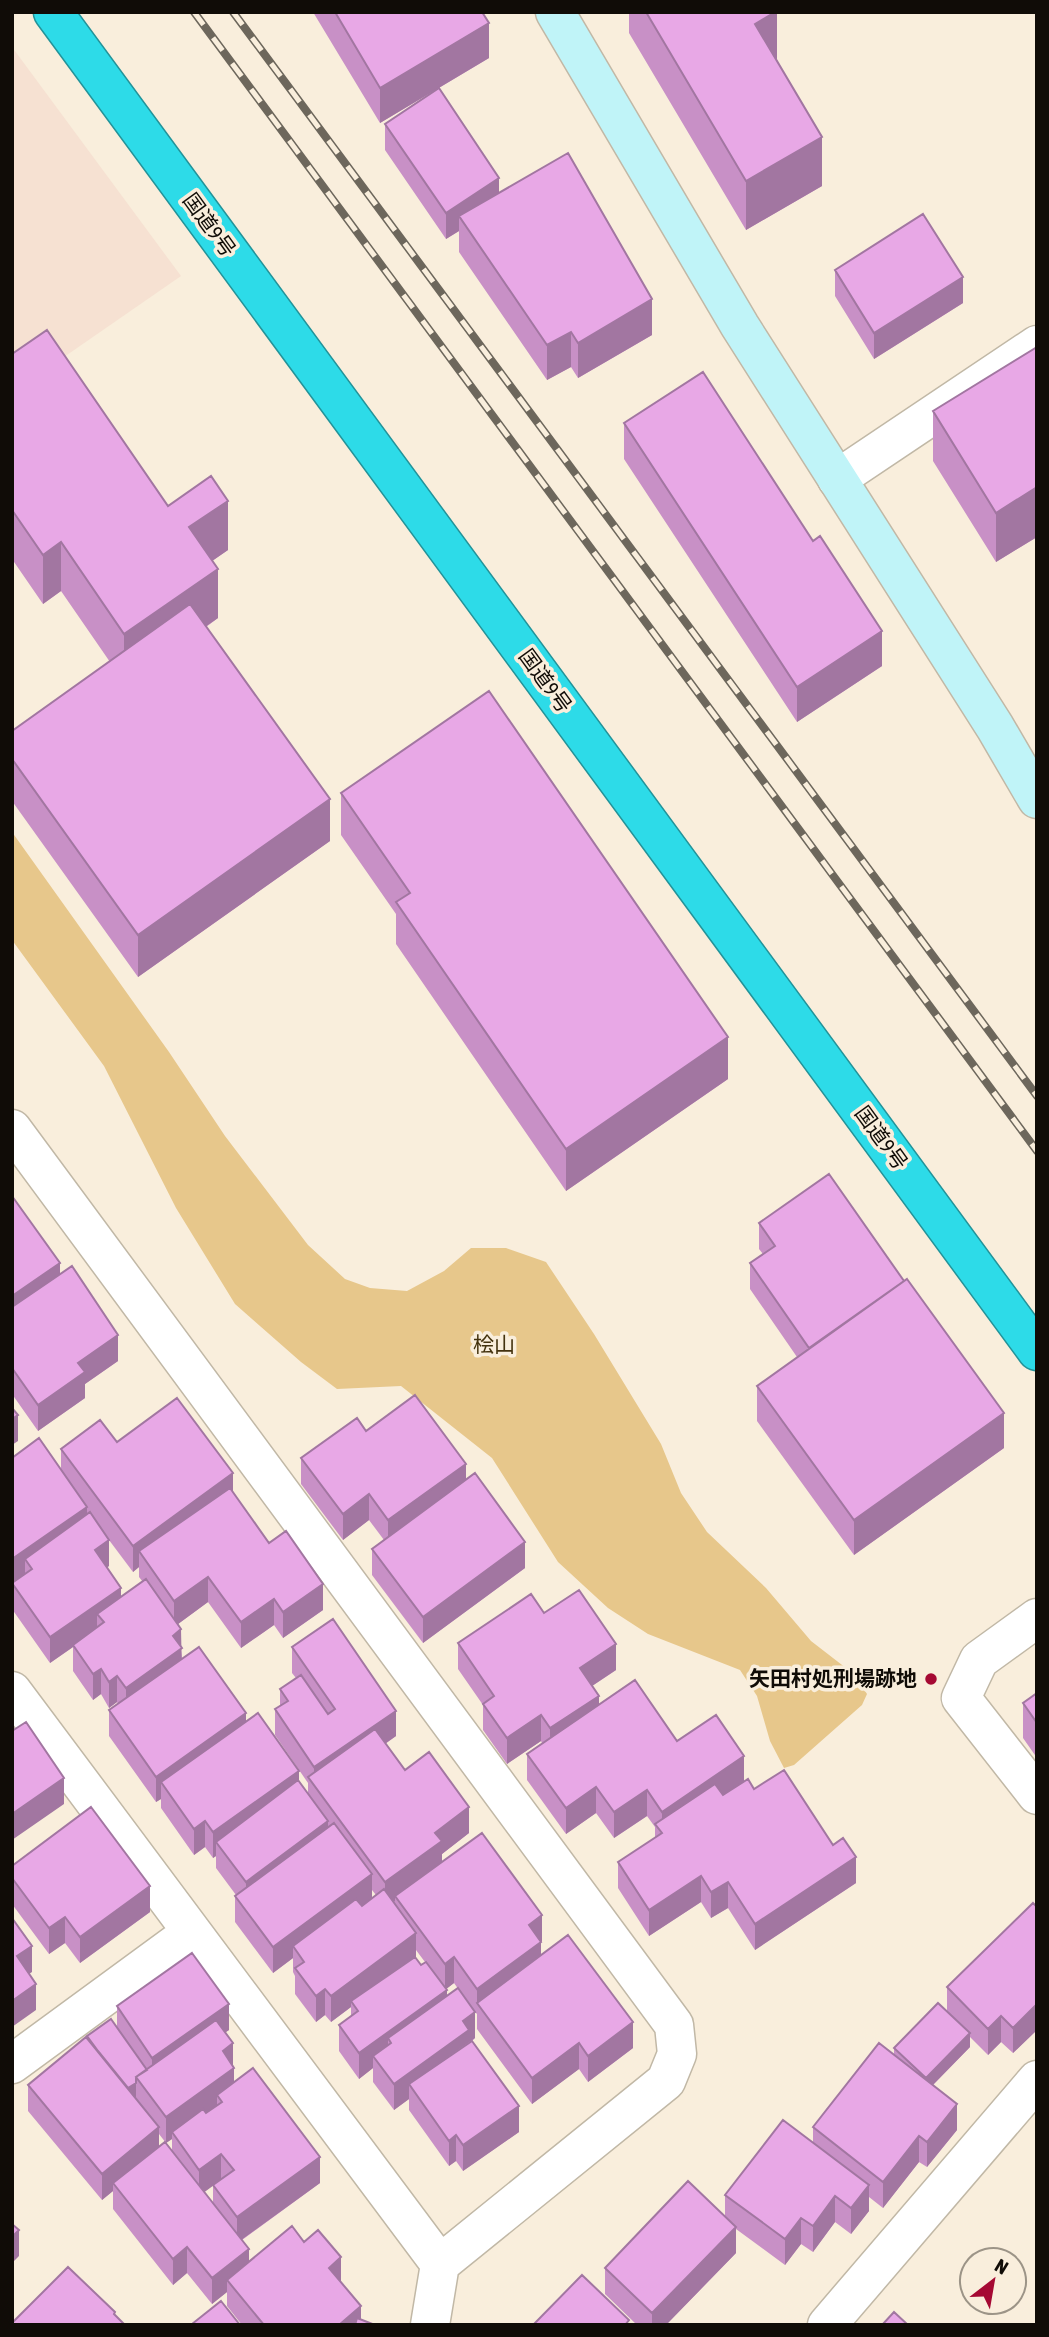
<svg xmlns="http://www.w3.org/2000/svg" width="1049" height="2337" font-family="'Asap Condensed','Noto Sans JP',sans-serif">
<rect width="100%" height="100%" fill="#f9eedc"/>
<path fill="#f6e1d2" d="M12,47L181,276L12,393Z"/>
<path fill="#e7c78b" d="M12,832L169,1052L225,1136L308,1245L345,1279L370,1288L407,1291L444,1271L471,1248H506L546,1262L594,1334L661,1444L681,1493L707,1532L766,1588L811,1641L855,1675L867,1694L862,1705L794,1765L784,1768L770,1741L757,1696L740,1670L648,1634L608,1608L558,1562L492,1458L401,1386L337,1389L301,1362L235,1304L176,1208L104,1066L12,940Z"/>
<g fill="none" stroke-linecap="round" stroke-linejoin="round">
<g stroke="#c1b8a6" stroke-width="41">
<path id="street" d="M837,479L1037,345
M12,1129L674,2025L677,2054L666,2081L440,2264
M1037,1618L979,1660L961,1698L1037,1795
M12,1691L440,2264L430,2325
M12,2064L192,1932
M827,2325L1037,2080"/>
</g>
<g stroke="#c1b8a6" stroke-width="41">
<path id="secondary" d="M555,12L740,326L995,727L1037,799"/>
</g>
<g stroke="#239399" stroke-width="41">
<path id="highway" d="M53,12L1037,1351"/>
</g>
<use href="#street" stroke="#fff" stroke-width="38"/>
<use href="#secondary" stroke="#c0f4f8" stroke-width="38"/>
<use href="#highway" stroke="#2ddbe8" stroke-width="38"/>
<g stroke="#6d675c" stroke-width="8">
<path id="rail" d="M194,12L1037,1151
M233,12L1037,1096"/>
</g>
<use href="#rail" stroke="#f9eedc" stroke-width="5" stroke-dasharray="16" stroke-linecap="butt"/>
</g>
<path fill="#c890c6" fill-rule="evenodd" d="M313,12H482L489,58L380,123Z
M629,12H777V60L822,186L746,230L629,33Z
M385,124L499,193L652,335L578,378L571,367L547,380L459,252V231L446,239L385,150Z
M835,270L963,303L874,359L835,296Z
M1037,347V537L996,562L933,461V411Z
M12,354L168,506L228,550L212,561L218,618L206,627L330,841L138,977L12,801V731L110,662L61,591L43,604L12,559Z
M624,423L882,666L797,722L624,459Z
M341,793L728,1079L566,1191L396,944V914L341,835Z
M12,1196L60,1274L118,1361L85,1384V1398L38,1431L12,1394Z
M759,1223L1004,1448L854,1555L757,1421V1386L797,1357L750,1289V1263L763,1254L759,1249Z
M366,1431L466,1480L525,1568L423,1643L372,1575V1549L384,1540L369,1520L343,1540L301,1484V1458Z
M117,1442L233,1492L269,1543L323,1610L283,1638L274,1625L241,1648L208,1602L178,1624L182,1658L246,1721L299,1782L308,1794V1783L275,1735V1709L280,1706V1689L296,1678L292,1673V1647L396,1736L385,1744L405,1770L469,1833L442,1854V1862L542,1941L541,1942V1955L633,2048L588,2082L579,2069L532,2104L477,2029V2014L475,2012V2038L472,2041L519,2132L463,2171L456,2161L449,2166L409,2110V2099L394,2110L373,2082V2068L359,2079L339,2051V2025L351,2016V2007L331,2022L325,2015L316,2022L295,1994V1976L293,1972V1958L273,1973L235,1922V1896L236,1895L216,1868V1856L213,1858L205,1847L194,1855L161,1808V1799L156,1802L109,1736V1710L118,1704L117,1702L109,1708L101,1694L93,1700L73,1671V1647L50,1663L12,1609V1458L61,1469V1449ZM109,1540L133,1572L139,1567V1577L143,1582L121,1597L107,1567L109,1566ZM372,1890L376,1895L372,1898ZM416,1950L425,1962L421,1965L416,1959ZM454,1983L471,2007L447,1996L446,1989Z
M544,1613L616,1670L592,1686L599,1705L677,1741L744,1781L754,1789L856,1883L755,1950L728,1908L711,1918L701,1902L649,1936L618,1888V1862L655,1838V1827L647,1816L614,1838L596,1813L566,1834L527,1780V1754L542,1743L541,1741L507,1764L483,1730V1705L458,1669V1643Z
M1037,1693V1758L1023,1738V1703Z
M12,1866L150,1912L80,1963L65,1943L49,1954L12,1904Z
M1037,1907V2030L1013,2053L1001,2042L988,2055L970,2037V2047L933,2085L957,2130L927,2167L919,2162L883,2208L869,2197V2211L851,2234L835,2222L813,2252L801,2244L785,2265L736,2229V2253L666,2325H637L605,2294V2268L725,2217V2195L813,2143V2127L894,2055V2048L947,2011V1987Z
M117,2006L229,2030L225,2032L233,2065L234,2082L320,2183L242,2240L249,2262L304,2242L341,2282L361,2320L375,2325H242L227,2306V2292L212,2304L187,2273L173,2285L113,2209V2191L102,2200L28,2111V2085L87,2038V2036L117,2028ZM159,2134L166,2143L172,2139V2151L159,2146ZM213,2185V2204L204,2192Z"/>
<path fill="#a276a1" d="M775,12H777V60L755,24Z
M489,23V58L380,123V88Z
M822,137V186L746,230V181Z
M499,178V204L459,216V231L446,239V213Z
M963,277V303L874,359V333Z
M652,299V335L578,378V343Z
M571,332V367L547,380V345Z
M1037,487V537L996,562V513Z
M228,501V550L189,577V527Z
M61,542V591L43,604V555Z
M218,569V618L124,683V634Z
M882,631V666L797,722V687Z
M330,799V841L138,977V935Z
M728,1037V1079L566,1191V1149Z
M60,1263V1289L12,1322V1296Z
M118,1335V1361L85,1384V1398L38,1431V1405L78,1363Z
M1004,1413V1448L854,1555V1520Z
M18,1415V1441L12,1445V1419Z
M466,1464V1490L388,1546V1520Z
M233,1473V1499L139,1551V1567L133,1572V1546Z
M369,1494V1520L343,1540V1514Z
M87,1507V1533L32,1569L25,1559V1576L12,1585V1559Z
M109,1540V1566L95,1576V1550Z
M525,1542V1568L423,1643V1617Z
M208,1577V1602L174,1627V1601Z
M323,1584V1610L283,1638V1612Z
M121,1588V1614L104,1622L97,1614V1630L73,1645V1647L50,1663V1637Z
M274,1599V1625L241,1648V1622Z
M181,1629L182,1674L126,1714V1688L173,1636Z
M616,1644V1670L580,1694V1668Z
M101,1669V1694L93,1700V1674Z
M117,1676V1702L109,1708V1682Z
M599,1696V1722L550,1754V1728Z
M396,1711V1736L318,1791L314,1786V1767Z
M246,1713V1739L161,1782V1799L156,1802V1777Z
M541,1715V1741L507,1764V1738Z
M744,1756V1782L662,1838V1812Z
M299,1771V1797L216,1842V1856L213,1858V1832Z
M64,1778V1804L12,1840V1814Z
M596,1787V1813L566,1834V1808Z
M647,1790V1816L614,1838V1812Z
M469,1807V1833L442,1854V1867L395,1896V1901L385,1908V1882L435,1833Z
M205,1821V1847L194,1855V1829Z
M328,1821V1847L246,1908V1882Z
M856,1857V1883L755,1950V1924Z
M372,1874V1900L293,1946V1958L273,1973V1947Z
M701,1876V1902L649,1936V1910Z
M728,1882V1908L711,1918V1892Z
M150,1886V1912L80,1963V1937Z
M542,1915V1941L529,1951V1925Z
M65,1917V1943L49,1954V1928Z
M416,1933V1959L351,2001V2007L331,2022V1996Z
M541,1942V1968L477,2003V2014V1989Z
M32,1946V1972L17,1982V1956Z
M454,1957V1983L445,1990V1964Z
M36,1984V2010L12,2027V2001Z
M325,1989V2015L316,2022V1996Z
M447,1990V2016L391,2043L388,2038V2058L373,2056V2068L359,2079V2053Z
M229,2004V2030L152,2084V2058Z
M1037,2004V2030L1013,2053V2028Z
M475,2012V2038L409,2084V2099L394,2110V2084L463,2021Z
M1001,2016V2042L988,2055V2029Z
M633,2022V2048L588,2082V2056Z
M970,2033V2047L926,2092V2078Z
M233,2043V2069L234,2068V2094L217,2095V2106L175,2137L172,2132V2139L166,2143V2117L223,2051Z
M579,2043V2069L532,2104V2078Z
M136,2083V2097L125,2104V2090Z
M957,2104V2130L927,2167V2142Z
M519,2106V2132L463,2171V2145Z
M159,2127V2153L113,2183V2191L102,2200V2174Z
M456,2135V2161L449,2166V2141Z
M919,2136V2162L883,2208V2182Z
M221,2154V2180L199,2196V2170Z
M320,2157V2183L237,2243V2217Z
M869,2185V2211L851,2234V2208Z
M835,2196V2222L813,2252V2226Z
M801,2218V2244L785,2265V2239Z
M736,2227V2253L666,2325H652V2313Z
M19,2230V2256L12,2263V2237Z
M187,2247V2273L173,2285V2259Z
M249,2249V2275L227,2280V2292L212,2304V2278Z
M341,2257V2283L329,2268Z
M361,2306V2325H339Z"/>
<path fill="#e8a8e6" stroke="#a276a1" stroke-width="2" d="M335,12H482L489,23L380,88Z
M646,12H775L755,24L822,137L746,181Z
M439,88L499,178L446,213L385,124Z
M568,153L652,299L578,343L571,332L547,345L459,216Z
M923,214L963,277L874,333L835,270Z
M47,330L168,506L211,476L228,501L189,527L218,569L124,634L61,542L43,555L12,510V354Z
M1037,347V487L996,513L933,411Z
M703,372L813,541L820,536L882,631L797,687L624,423Z
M190,604L330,799L138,935L12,759V731Z
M489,691L728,1037L566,1149L396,902L410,893L341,793Z
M829,1174L904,1281L809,1348L750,1263L775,1246L759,1223Z
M12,1196L60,1263L12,1296Z
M72,1266L118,1335L78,1363L85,1372L38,1405L12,1368V1307Z
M907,1279L1004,1413L854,1520L757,1386Z
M415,1395L466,1464L388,1520L369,1494L343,1514L301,1458L357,1418L366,1431Z
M177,1398L233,1473L133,1546L61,1449L100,1420L117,1442Z
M12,1408L18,1415L12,1419Z
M39,1438L87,1507L12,1559V1458Z
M475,1473L525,1542L423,1617L372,1549Z
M230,1488L269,1543L286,1531L323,1584L283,1612L274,1599L241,1622L208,1577L174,1601L139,1551Z
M90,1512L109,1540L95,1550L121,1588L50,1637L12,1583L32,1569L25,1559Z
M146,1579L181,1629L173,1636L182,1648L126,1688L117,1676L109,1682L101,1669L93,1674L73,1645L104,1622L97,1614Z
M579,1590L616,1644L580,1668L599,1696L550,1728L541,1715L507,1738L483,1704L494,1696L458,1643L531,1594L544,1613Z
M333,1619L396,1711L314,1767L275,1709L288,1701L280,1689L301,1675L328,1714L335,1709L292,1647Z
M199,1647L246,1713L156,1777L109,1710Z
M635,1680L677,1741L716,1715L744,1756L662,1812L647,1790L614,1812L596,1787L566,1808L527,1754Z
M1037,1693V1723L1023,1703Z
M258,1713L299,1771L213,1832L205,1821L194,1829L161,1782Z
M26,1722L64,1778L12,1814V1731Z
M375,1729L405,1770L429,1752L469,1807L435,1833L442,1841L385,1882L308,1777Z
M784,1770L833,1845L843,1838L856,1857L755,1924L728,1882L711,1892L701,1876L649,1910L618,1862L662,1833L655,1824L715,1784L723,1795L748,1779L754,1789Z
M298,1780L328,1821L246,1882L216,1842Z
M91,1807L150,1886L80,1937L65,1917L49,1928L12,1878V1866Z
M334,1823L372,1874L273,1947L235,1896Z
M482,1833L542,1915L529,1925L541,1942L477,1989L454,1957L445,1964L395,1896Z
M384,1889L416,1933L331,1996L325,1989L316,1996L295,1968L304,1962L293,1946L356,1899L362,1906Z
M1033,1903L1037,1907V2004L1013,2028L1001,2016L988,2029L947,1987Z
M12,1918L32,1946L17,1956L36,1984L12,2001Z
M568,1935L633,2022L588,2056L579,2043L532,2078L477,2003Z
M192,1953L229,2004L152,2058L117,2006Z
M415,1957L421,1965L426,1962L447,1990L359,2053L339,2025L358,2011L351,2001Z
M458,1988L475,2012L463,2021L469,2030L394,2084L373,2056L391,2043L388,2038Z
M938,2003L970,2033L926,2078L894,2048Z
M111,2019L147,2070L136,2077V2083L128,2088L98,2051L87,2036Z
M216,2020L233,2043L223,2051L234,2068L166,2117L136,2077Z
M86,2037L159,2127L102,2174L28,2085Z
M472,2041L519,2106L463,2145L456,2135L449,2141L409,2084Z
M879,2043L957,2104L927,2142L919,2136L883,2182L813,2127Z
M253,2068L320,2157L237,2217L213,2185L234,2170L221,2154L199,2170L172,2132L203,2109L206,2113L222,2102L217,2095Z
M783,2120L869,2185L851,2208L835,2196L813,2226L801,2218L785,2239L725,2195Z
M165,2142L249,2249L212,2278L187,2247L173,2259L113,2183Z
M688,2181L736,2227L652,2313L605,2268Z
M12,2224L19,2230L12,2237Z
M292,2226L304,2242L318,2230L341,2257L329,2268L361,2306L339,2325H264L227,2280Z
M68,2267L115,2312L114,2314L125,2325H12V2323Z
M582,2275L629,2320L625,2325H533Z
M221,2301L240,2325H193L192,2324Z
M894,2312L908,2325H882Z
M357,2318L375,2325H355Z"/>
<circle fill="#a50933" stroke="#f9eedc" stroke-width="2.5" cx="931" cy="1679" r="7"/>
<g text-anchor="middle" stroke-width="7" stroke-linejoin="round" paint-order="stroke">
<g font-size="21" fill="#100c07" stroke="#f9eedc">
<text transform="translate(209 225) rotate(54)" y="7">国道9号</text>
<text transform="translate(545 681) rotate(54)" y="7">国道9号</text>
<text transform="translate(881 1138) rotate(54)" y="7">国道9号</text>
</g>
<g font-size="21" fill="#43320e" stroke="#f9eedc">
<text x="494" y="1352">桧山</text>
</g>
<g font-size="21" font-weight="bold" fill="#100c07" stroke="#f9eedc" text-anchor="end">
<text x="917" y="1686">矢田村処刑場跡地</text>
</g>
</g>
<rect width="1049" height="2337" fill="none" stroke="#100c07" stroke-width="28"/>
<g transform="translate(993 2281) rotate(31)"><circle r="33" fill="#f9eedc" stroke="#9c9487" stroke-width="2"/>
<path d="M0-5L12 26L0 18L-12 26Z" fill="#a50933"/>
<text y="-10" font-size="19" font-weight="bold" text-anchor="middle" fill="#100c07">N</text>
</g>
</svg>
